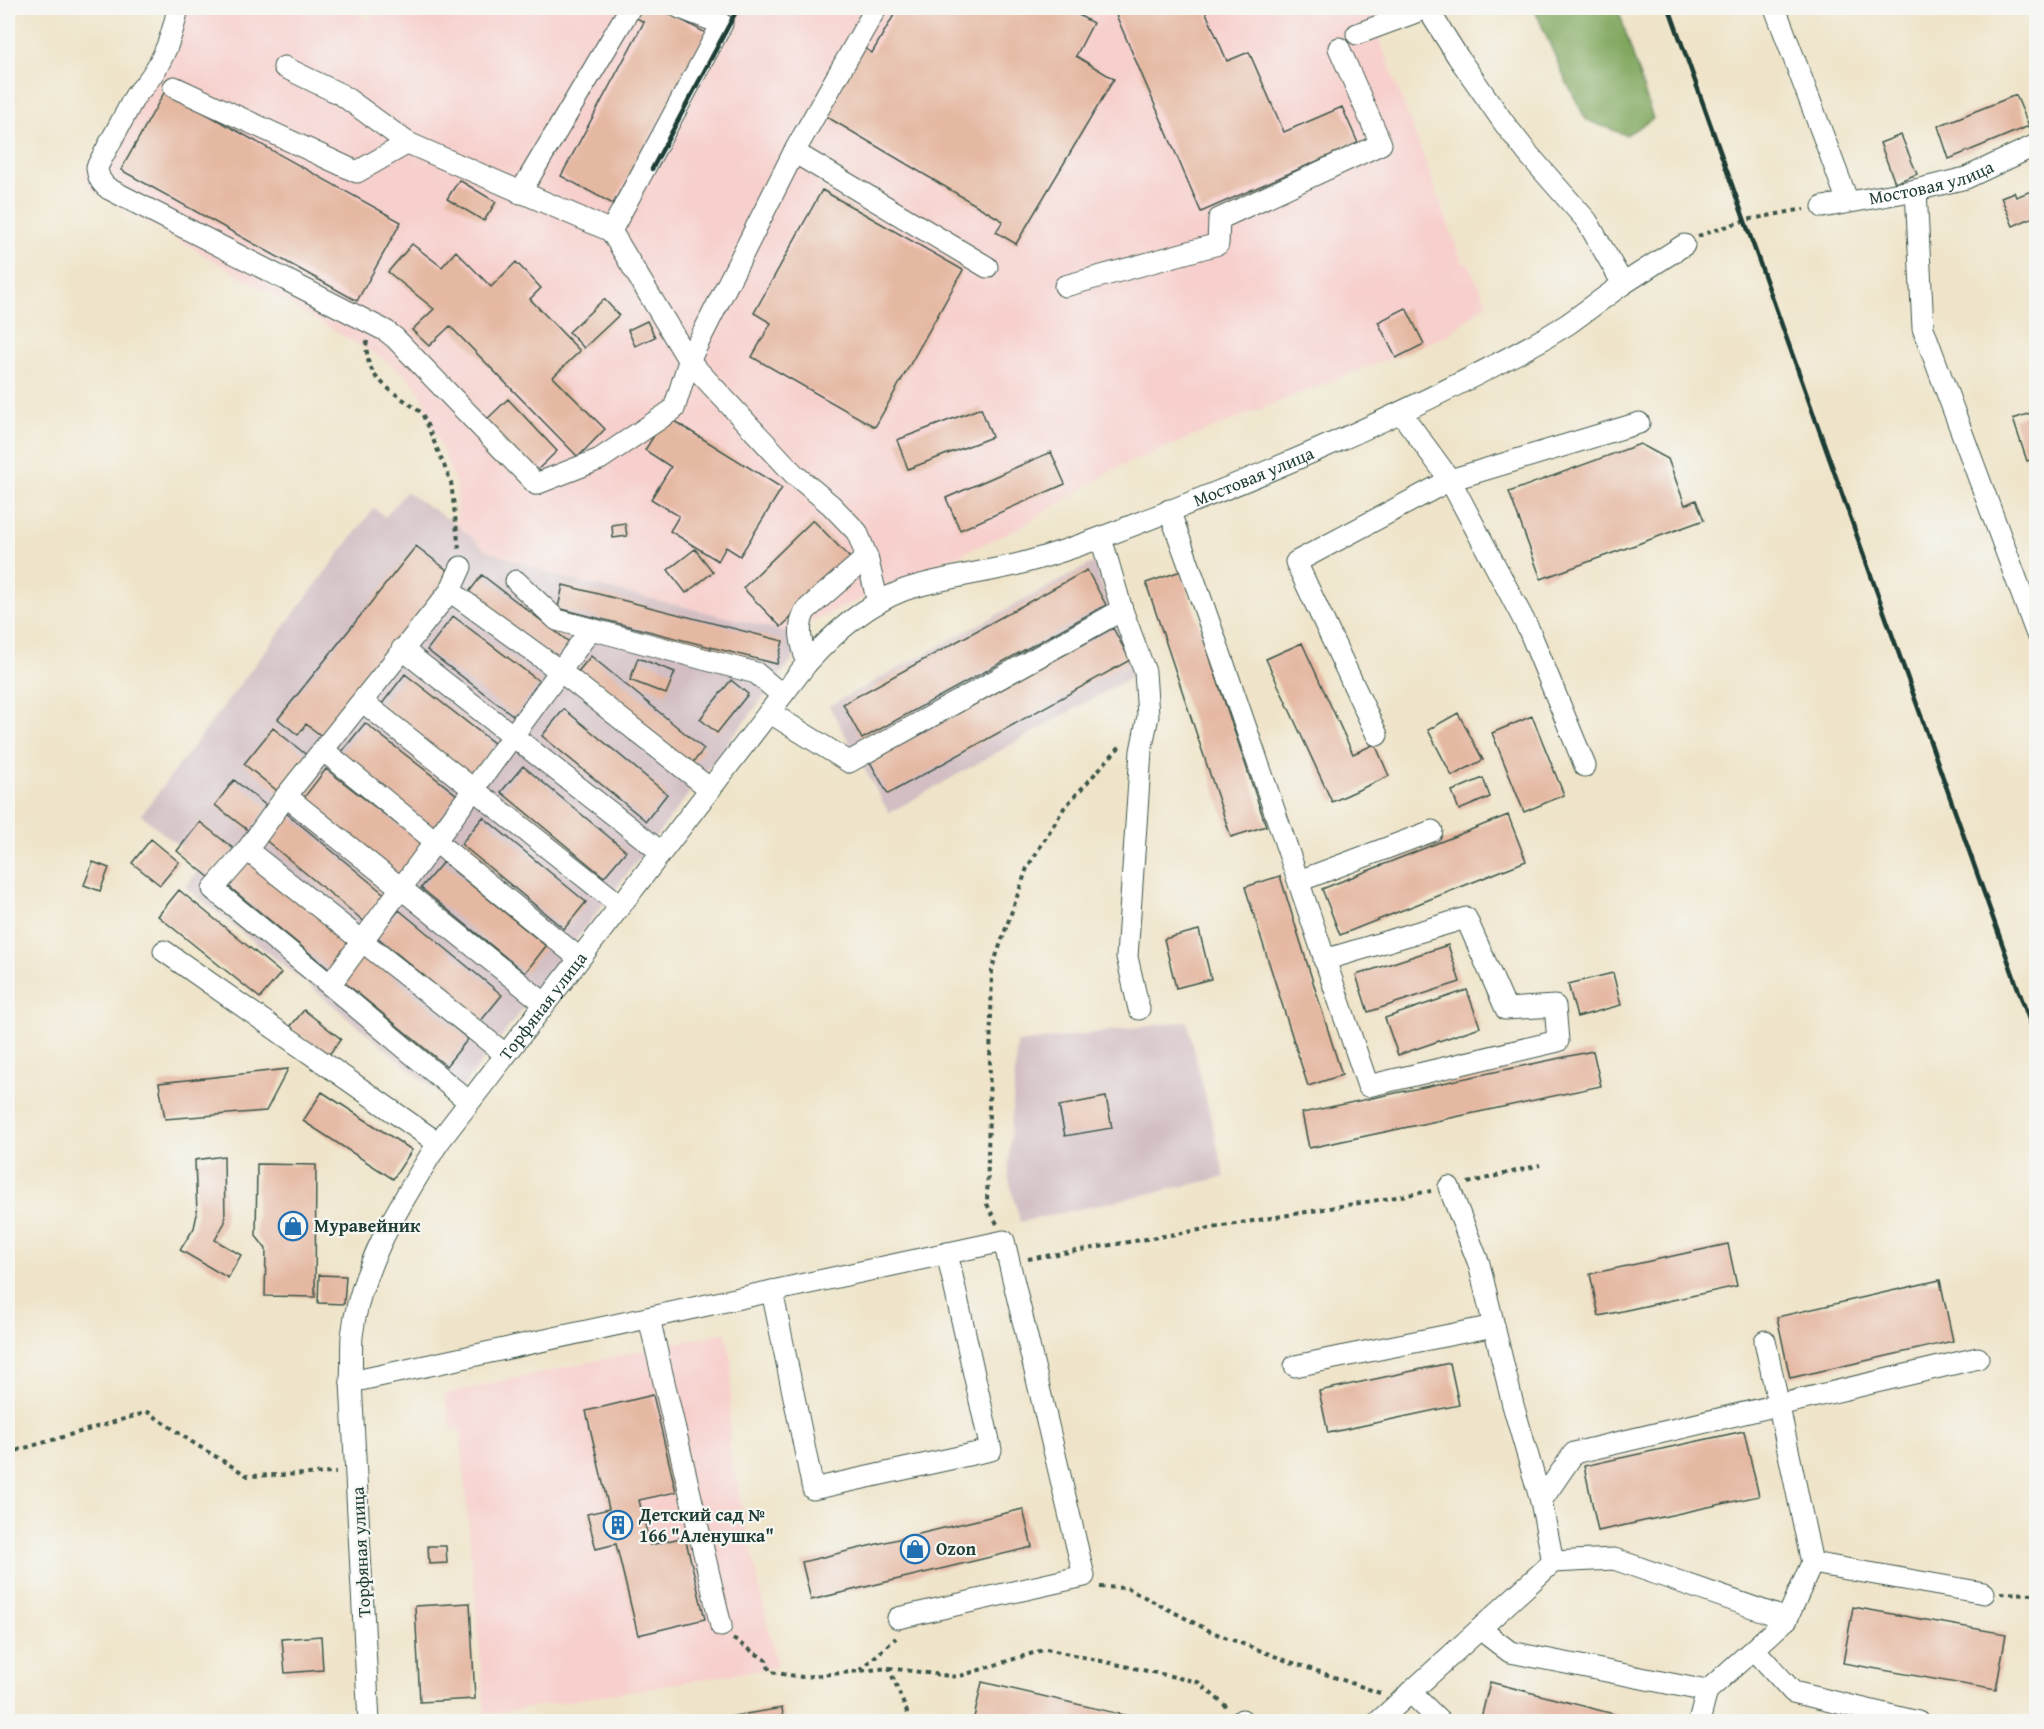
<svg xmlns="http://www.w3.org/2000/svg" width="2044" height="1729" font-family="'Gentium Book Plus',serif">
<rect width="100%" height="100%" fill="#f6f6f2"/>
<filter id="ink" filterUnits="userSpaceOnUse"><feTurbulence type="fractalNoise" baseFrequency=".0167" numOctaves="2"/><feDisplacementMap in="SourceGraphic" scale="12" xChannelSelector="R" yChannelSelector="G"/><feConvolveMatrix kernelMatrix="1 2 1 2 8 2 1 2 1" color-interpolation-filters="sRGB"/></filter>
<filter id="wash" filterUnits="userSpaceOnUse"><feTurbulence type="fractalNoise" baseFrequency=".008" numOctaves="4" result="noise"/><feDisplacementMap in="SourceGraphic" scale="24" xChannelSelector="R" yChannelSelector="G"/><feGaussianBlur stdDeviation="1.35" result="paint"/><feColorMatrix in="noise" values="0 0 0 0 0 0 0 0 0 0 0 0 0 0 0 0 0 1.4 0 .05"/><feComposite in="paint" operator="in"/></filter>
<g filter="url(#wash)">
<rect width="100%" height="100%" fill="#efe4c9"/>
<path fill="#f7d0cd" d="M178,8H347L370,19L377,8H1408L1373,21L1463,264L1468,263L1487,303L1447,336L1293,396L1118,467L1017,529L788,632L560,577L486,550L456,526L457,488L420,392L407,375L378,356L90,189L84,173Z
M726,1332L732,1366L729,1447L777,1667L485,1715L460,1429L452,1431L444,1394Z"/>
<path fill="#d2bec3" d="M406,492L456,524L486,550L560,577L788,632L796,655L450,1103L316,991L185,887L202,865L141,815L374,508L385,517Z
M1094,562L1135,675L889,813L829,706Z
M1187,1021L1225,1177L1020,1222L1008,1175L1017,1043Z"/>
<path fill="#81a75e" stroke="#507249" stroke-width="1.5" d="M1534,8H1618L1653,119L1626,135L1586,120L1565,79Z"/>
<g id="blocks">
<path fill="#e5b8a2" d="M640,8H659L706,33L613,204L561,176L644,22L635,17Z
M898,8H1066L1093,23L1076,56L1114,79L1016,244L996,232L1003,221L822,114L861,46L872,53Z
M1113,8H1204L1227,61L1249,52L1284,132L1342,107L1358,143L1201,212Z
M165,91L401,222L357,301L121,170Z
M2016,95L2029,126L1949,159L1938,126Z
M1901,135L1917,174L1895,183L1880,143Z
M459,180L496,202L484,221L447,199Z
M2036,189V216L2013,226L2001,197L2014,192L2016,197Z
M822,190L963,270L875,427L752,357L771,323L754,313Z
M412,244L442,267L456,251L491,287L516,262L541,288L530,299L580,351L553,377L605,429L578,457L450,326L429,346L412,330L434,309L388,272Z
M604,299L619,315L584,348L569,332Z
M1406,308L1424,344L1396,358L1378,322Z
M647,321L655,337L635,346L628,330Z
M508,399L557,451L533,474L484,422Z
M981,408L992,437L908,469L897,440Z
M2036,411V458L2027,461L2013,419Z
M666,416L782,488L740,556L726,547L718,561L670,531L679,516L651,499L671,467L645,450Z
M1640,444L1668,459L1685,505L1696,500L1704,520L1541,579L1509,492Z
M1051,452L1065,484L960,530L946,498Z
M813,520L851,559L781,627L743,588Z
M625,523L627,536L613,538L612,525Z
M416,546L452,574L323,737L306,724L298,735L278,719Z
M695,549L713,572L686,593L668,570Z
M1087,570L1106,605L862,739L843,704Z
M1181,571L1266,826L1231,837L1146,583Z
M482,575L569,642L556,659L469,592Z
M563,585L783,641L777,664L558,608Z
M453,616L540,682L514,716L427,650Z
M1113,628L1130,660L888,794L870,762Z
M1302,643L1353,754L1375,744L1389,776L1332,802L1266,659Z
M591,656L704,749L690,766L576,674Z
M638,658L675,672L666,694L630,680Z
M405,674L495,744L471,776L381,705Z
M731,680L748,694L717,733L700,719Z
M564,709L667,794L646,821L542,736Z
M1458,713L1483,760L1452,776L1428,730Z
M1532,716L1564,795L1524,812L1492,733Z
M365,723L457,795L433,826L340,754Z
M273,728L309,757L280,793L244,764Z
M523,766L626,851L604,877L501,792Z
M326,769L424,845L400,876L302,800Z
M1483,778L1490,797L1459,810L1452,791Z
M234,780L268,807L249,831L215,805Z
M285,812L388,897L366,923L263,838Z
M1508,815L1526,861L1340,935L1322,889Z
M483,817L586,902L564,929L461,844Z
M200,822L234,849L210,878L177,851Z
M151,839L179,862L160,885L132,863Z
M249,859L352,944L330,970L227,885Z
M93,862L109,868L100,891L84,885Z
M443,862L546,946L525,973L421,888Z
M1280,876L1342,1075L1308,1086L1245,887Z
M179,890L281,973L260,998L158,916Z
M399,910L502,995L480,1022L377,937Z
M1199,930L1211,979L1176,988L1164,939Z
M1448,945L1460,982L1368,1012L1356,975Z
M365,954L468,1039L446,1066L343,981Z
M1613,973L1621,1005L1577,1017L1568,984Z
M1467,990L1480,1027L1398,1055L1385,1018Z
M304,1010L341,1039L328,1056L290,1027Z
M1593,1051L1601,1086L1309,1148L1302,1113Z
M288,1069L266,1111L165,1119L159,1083Z
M322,1092L412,1150L393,1179L303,1121Z
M1106,1097L1112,1128L1065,1136L1059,1106Z
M224,1156L225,1222L215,1240L241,1255L228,1278L180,1250L194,1228L197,1214L195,1160Z
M257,1164L316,1165L315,1297L265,1296L266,1249L256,1236Z
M1728,1244L1737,1286L1599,1316L1590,1274Z
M319,1275L346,1276L344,1304L318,1303Z
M1940,1280L1953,1341L1790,1378L1777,1317Z
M1450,1363L1459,1405L1328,1433L1319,1391Z
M653,1395L676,1492L639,1500L650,1545L685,1537L705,1619L638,1635L616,1544L596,1549L587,1514L609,1509L586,1411Z
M1744,1431L1759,1496L1598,1531L1584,1466Z
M1023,1509L1032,1547L811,1600L802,1562Z
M428,1546H446L447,1563L429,1564Z
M470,1603L475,1699L420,1702L415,1606Z
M1853,1607L2006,1634L1996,1690L1843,1663Z
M321,1636L323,1670L285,1673L282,1639Z
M982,1682L1150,1721V1722H973Z
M1490,1682L1641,1721V1722H1480Z
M782,1708L784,1722H711V1720Z"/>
</g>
</g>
<g filter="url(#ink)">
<use href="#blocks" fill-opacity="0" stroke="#3e564a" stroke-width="1.5"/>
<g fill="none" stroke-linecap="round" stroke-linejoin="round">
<g stroke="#3e564a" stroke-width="23">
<g id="minor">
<path d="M178,8C171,42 160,70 135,96L97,167C98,178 101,183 109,189L386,331L395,338L536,484L600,459L674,409L689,361L611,231L722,24L680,8"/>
<path d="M876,8L794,152L987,267"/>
<path d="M1775,8L1848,202"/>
<path d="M1357,34L1427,8L1458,57L1504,123L1529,155L1587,221L1623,284"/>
<path d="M284,67L342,95L408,143L611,231"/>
<path d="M174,87L357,172L408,143"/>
<path d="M794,152L689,361L794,474L831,505L857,532L867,557L878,603"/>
<path d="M1916,190L1923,328L2036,632"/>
<path d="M520,193L630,8"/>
<path id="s1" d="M1823,207L1916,190L1966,178L2036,145"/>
<path d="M1065,286L1218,244L1219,219L1381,144L1339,48"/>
<path d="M1401,413L1450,480L1529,630L1585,766"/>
<path d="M1169,510C1239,701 1302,894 1368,1086L1558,1041L1555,1006L1506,1009L1466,918L1324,960"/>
<path d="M1101,538L1122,610L1145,672L1148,716L1141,751L1127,957L1139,1009"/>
<path d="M461,567L450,591L286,796L247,850L213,889L330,985L468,1101"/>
<path d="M516,581L557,620L756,673L782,695"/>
<path d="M450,591L560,671L710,789"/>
<path d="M402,649L661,852"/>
<path d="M807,663C802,644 796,630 805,611L867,557"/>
<path d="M363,702L620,905"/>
<path d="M769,712L849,762L1122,610"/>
<path d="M1377,735L1296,562L1450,480L1639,423"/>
<path d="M323,750L579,958"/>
<path d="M286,796L544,1003"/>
<path d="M247,850L505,1054"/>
<path d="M1299,881L1432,831"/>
<path d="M164,951L438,1143"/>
<path d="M330,985L591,629"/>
<path d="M1449,1187L1479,1264L1513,1405L1541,1501"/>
<path d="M772,1291L813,1489L991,1450L947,1253"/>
<path d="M649,1318L721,1626"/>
<path d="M1765,1341L1812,1563L1984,1593"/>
<path d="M1295,1366L1494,1326"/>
<path d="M351,1382L1004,1241L1084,1576L898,1618"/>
<path d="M1553,1562L1541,1501L1574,1453L1978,1358"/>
<path d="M1480,1629L1510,1652L1707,1691"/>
<path d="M1754,1649L1793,1692L1918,1722"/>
<path d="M1410,1692L1441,1722"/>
<path d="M1242,1720L1244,1722"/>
<path id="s2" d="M369,1722L351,1382C352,1367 351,1351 352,1336C360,1265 402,1202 438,1143L807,663C834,633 865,605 904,590C937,579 973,574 1006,567C1037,560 1067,550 1097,539C1250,481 1402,418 1545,338L1568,324L1623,284L1684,245"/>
<path d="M1378,1722L1553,1562L1614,1559L1787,1619"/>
<path d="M1699,1722L1707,1691L1787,1619L1812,1563"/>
</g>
</g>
<path stroke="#3e564a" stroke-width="4" stroke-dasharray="4.5 4.5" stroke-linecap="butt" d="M1698,236L1746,220L1804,209
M367,341L366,347L369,365L376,377L390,390L422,413L451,482L459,549
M1468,1183L1540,1165
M997,1224L987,1204L992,968L1027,868L1064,808L1122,744
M1028,1259L1431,1191
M8,1453L148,1412L195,1444L248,1476L336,1473
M1100,1587L1127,1588L1212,1632L1282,1659L1380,1693
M2001,1593L2036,1594
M733,1639L766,1660L770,1672L802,1677L889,1668L911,1722
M889,1668L957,1677L1046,1649L1198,1682L1228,1708
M860,1670L896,1638"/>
<use href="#minor" stroke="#fff" stroke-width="21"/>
<path stroke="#1f3d34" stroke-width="4.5" d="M1669,8L2036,1039
M652,169L738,8"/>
</g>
</g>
<defs>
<g id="shop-ring" transform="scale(1.5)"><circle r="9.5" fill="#f6f6f2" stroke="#1f6fb2" stroke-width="1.5"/><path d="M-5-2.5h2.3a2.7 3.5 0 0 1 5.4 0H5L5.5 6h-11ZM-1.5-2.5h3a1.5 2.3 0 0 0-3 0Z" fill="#1f6fb2"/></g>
<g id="building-ring" transform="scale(1.5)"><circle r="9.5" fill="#f6f6f2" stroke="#1f6fb2" stroke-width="1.5"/><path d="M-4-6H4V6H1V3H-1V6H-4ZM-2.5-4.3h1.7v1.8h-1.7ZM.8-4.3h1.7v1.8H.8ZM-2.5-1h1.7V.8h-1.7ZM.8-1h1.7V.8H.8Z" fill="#1f6fb2"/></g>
</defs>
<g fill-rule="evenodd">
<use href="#shop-ring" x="293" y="1226"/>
<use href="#building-ring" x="618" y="1525"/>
<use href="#shop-ring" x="915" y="1549"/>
</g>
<g text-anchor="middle" stroke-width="4.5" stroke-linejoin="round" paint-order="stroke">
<g font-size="18" fill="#1f3d34" stroke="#f6f6f2">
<text dy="6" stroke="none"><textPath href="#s1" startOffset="111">Мостовая улица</textPath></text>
<text dy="6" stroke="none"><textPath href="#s2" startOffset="1696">Мостовая улица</textPath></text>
<text dy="6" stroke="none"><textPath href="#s2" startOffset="772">Торфяная улица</textPath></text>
<text transform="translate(361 1552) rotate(-93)" y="6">Торфяная улица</text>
</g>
<g font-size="18" font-weight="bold" fill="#1f3d34" stroke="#f6f6f2" text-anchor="start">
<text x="314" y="1232">Муравейник</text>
<text x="639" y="1521">Детский сад №<tspan x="639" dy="21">166 "Аленушка"</tspan></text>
<text x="936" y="1555">Ozon</text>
</g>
</g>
<rect width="2044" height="1729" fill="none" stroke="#f6f6f2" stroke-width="30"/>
</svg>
